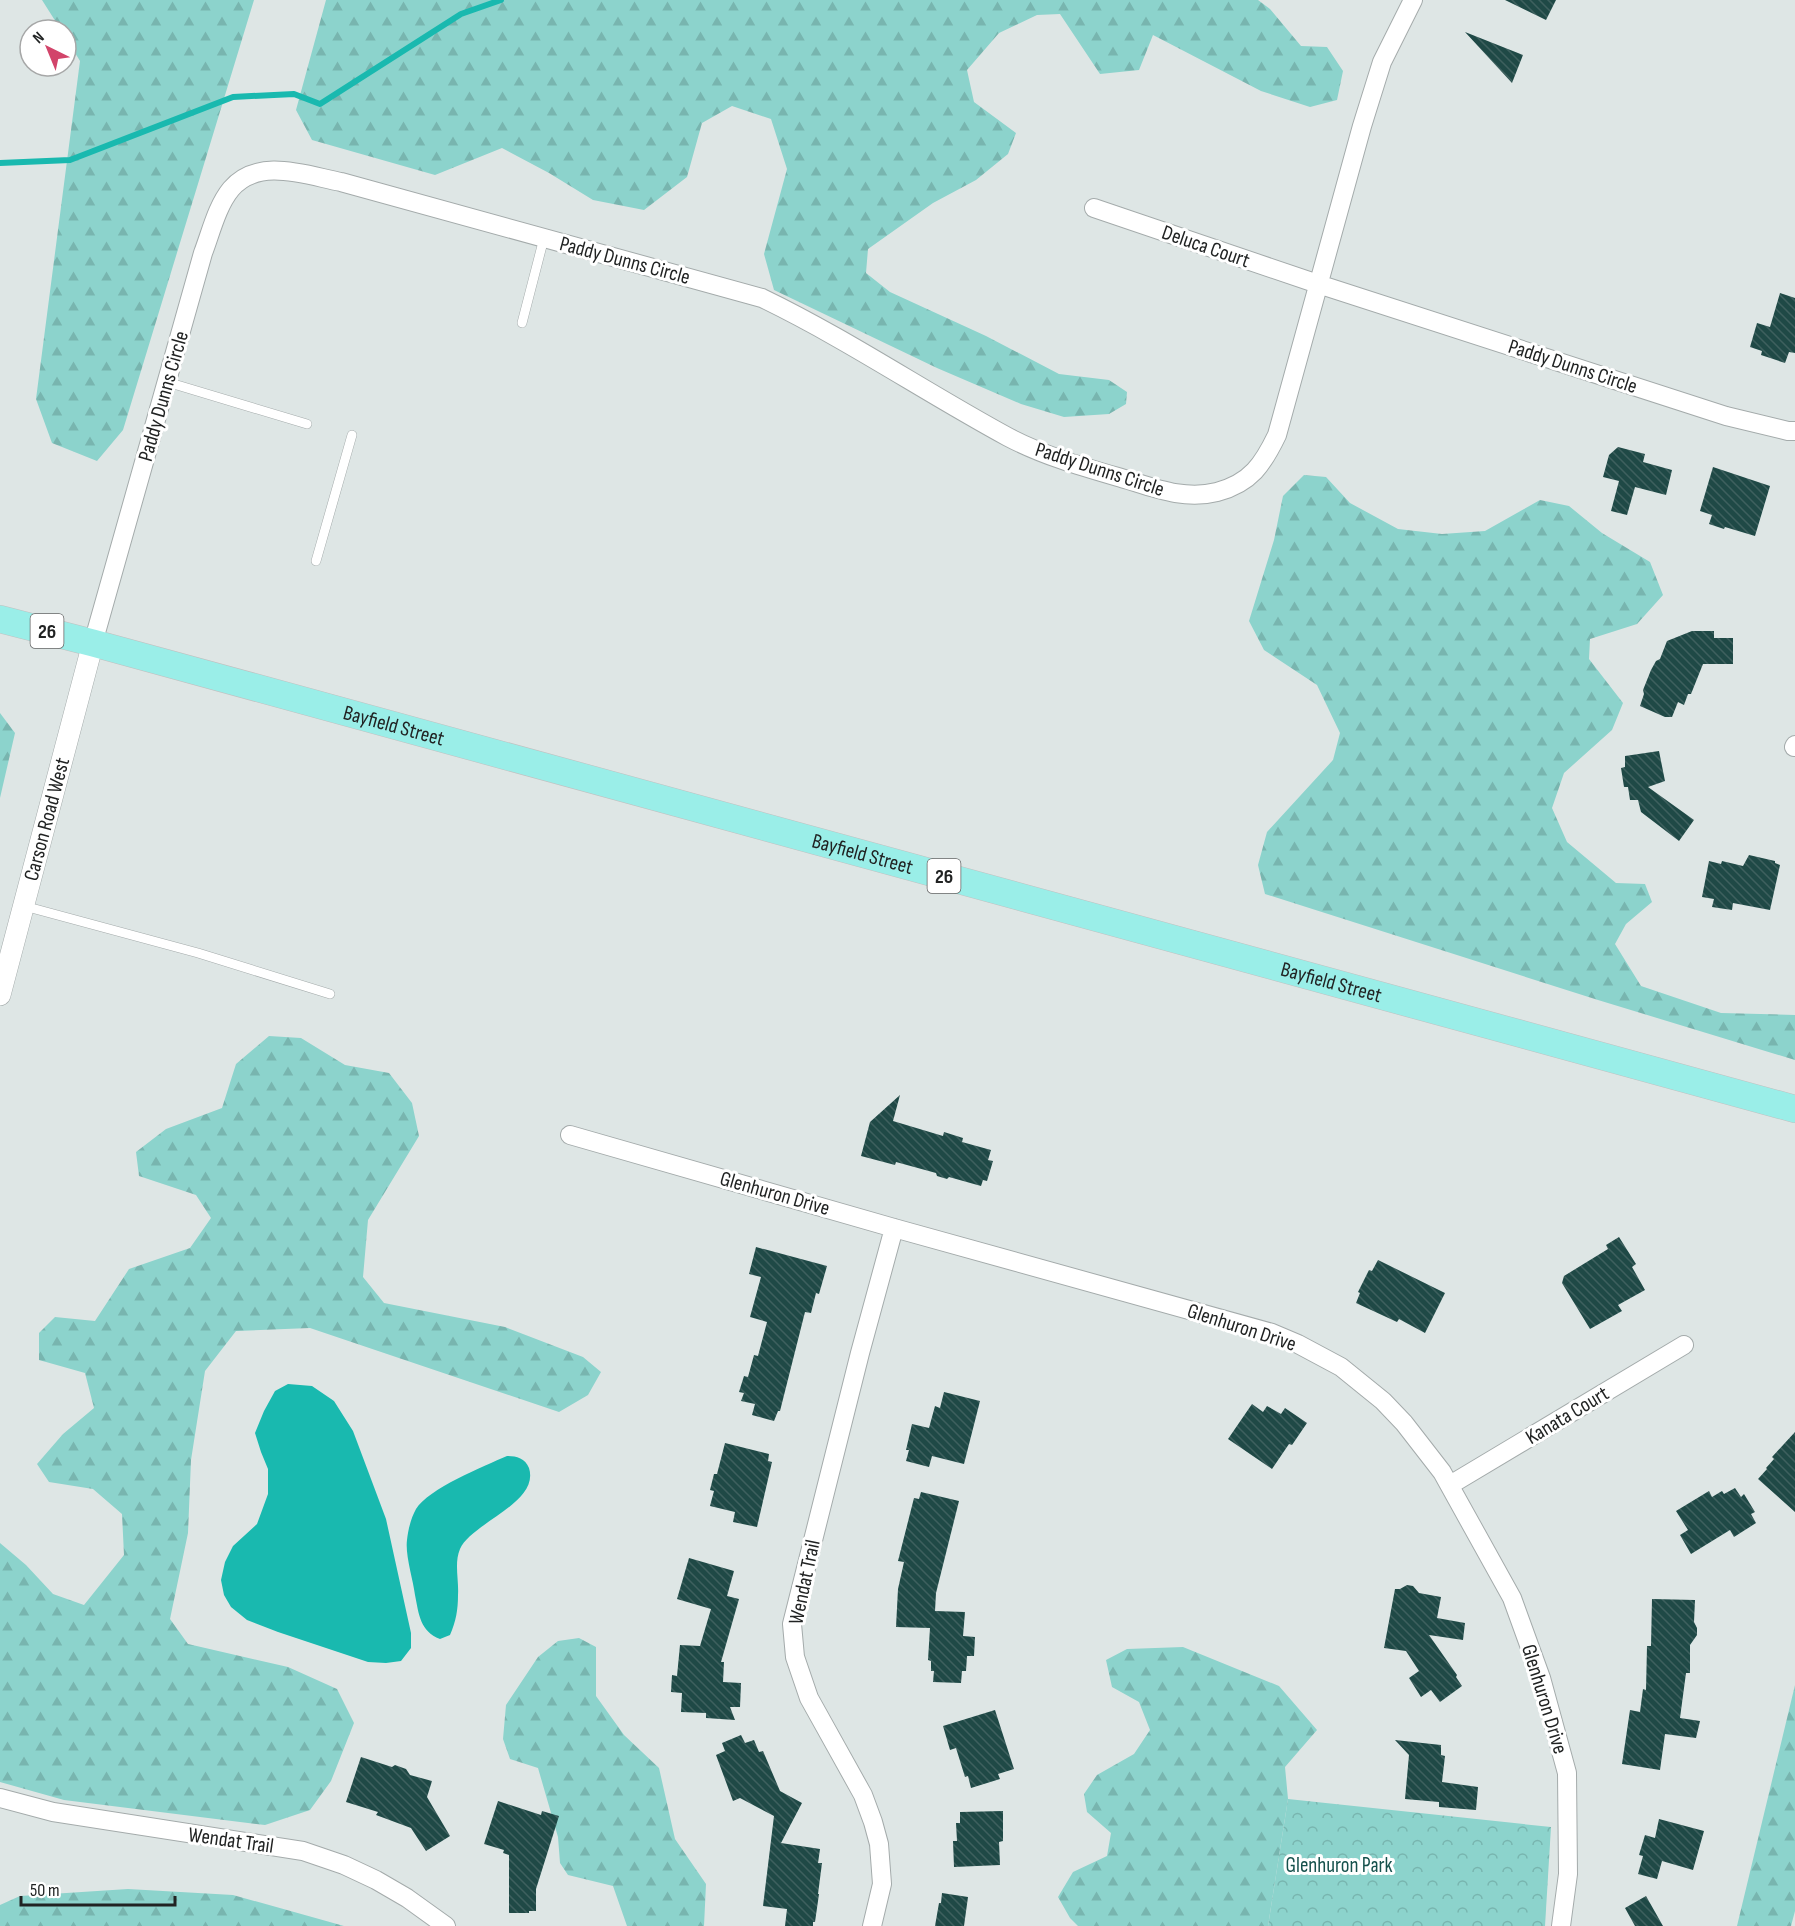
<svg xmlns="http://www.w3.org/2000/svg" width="1795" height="1926" font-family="'Sofia Sans Condensed',sans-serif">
<defs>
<pattern id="forest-firs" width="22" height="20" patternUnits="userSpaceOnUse" patternTransform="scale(1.5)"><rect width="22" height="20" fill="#8cd3cc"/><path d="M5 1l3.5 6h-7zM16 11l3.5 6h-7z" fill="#78b5af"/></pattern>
<pattern id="park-crowns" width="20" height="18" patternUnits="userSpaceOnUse" patternTransform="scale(1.5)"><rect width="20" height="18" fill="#8cd3cc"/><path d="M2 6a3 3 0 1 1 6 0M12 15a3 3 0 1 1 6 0" fill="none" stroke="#78b5af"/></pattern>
<pattern id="building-back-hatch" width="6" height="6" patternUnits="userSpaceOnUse" patternTransform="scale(1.5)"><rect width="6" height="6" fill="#1f4946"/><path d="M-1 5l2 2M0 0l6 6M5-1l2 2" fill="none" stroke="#3e605e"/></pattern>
</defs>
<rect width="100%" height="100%" fill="#dee6e5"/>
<path fill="url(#forest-firs)" d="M42,0H254L123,430L97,461L52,443L36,399L80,61L66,38V30H61Z
M326,0H1258L1270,9L1301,46L1327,47L1343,71L1337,100L1310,107L1261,91L1153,35L1139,70L1100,74L1060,14L1037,15L999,33L967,70L974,102L1016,133L1008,154L976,180L933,203L868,249L866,273L890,292L986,336L1059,374L1109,380L1127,392L1126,404L1109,414L1064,417L1021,404L937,368L774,290L764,254L787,169L771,119L732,106L702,123L687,177L644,210L593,200L549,173L502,148L435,175L312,140L296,110Z
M1304,475L1326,477L1350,503L1398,529L1442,534L1485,531L1540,500L1569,506L1602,533L1650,562L1663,595L1637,624L1590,639L1589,659L1623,703L1612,730L1564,773L1552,808L1567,842L1616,883L1645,884L1652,902L1626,924L1615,944L1641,986L1721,1013L1795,1015V1060L1598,1000L1265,894L1258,865L1267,832L1333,760L1340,733L1317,685L1264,650L1249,621L1274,540L1283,496Z
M0,713L15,733L0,798Z
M269,1036L301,1038L345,1065L389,1073L412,1103L419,1136L368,1220L363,1277L384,1303L505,1327L583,1357L601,1372L588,1395L559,1412L310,1328L236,1331L205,1371L191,1460L188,1533L170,1619L188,1644L288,1667L337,1689L354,1723L331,1781L310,1810L265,1825L64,1800L0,1782V1543L26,1565L53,1594L84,1605L124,1555L122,1514L93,1489L49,1482L37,1464L63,1434L94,1408L85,1373L39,1360V1333L55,1317L95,1321L129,1269L190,1248L211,1218L196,1195L139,1176L136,1152L166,1129L222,1108L236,1064Z
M579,1638L596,1647V1696L624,1735L659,1768L675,1839L706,1884L704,1926H627L613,1886L568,1875L560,1863L558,1837L538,1768L510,1759L503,1739L506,1705L538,1657L558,1641Z
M1183,1647L1279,1686L1317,1730L1285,1767L1288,1799L1268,1926H1078L1070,1918L1058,1897L1073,1872L1107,1856L1111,1833L1087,1812L1084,1794L1097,1775L1134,1754L1150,1730L1139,1702L1112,1687L1106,1660L1127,1649Z
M1795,1685V1911L1791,1926H1737Z
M128,1889L233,1895L344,1926H0V1905L20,1896Z"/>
<path fill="url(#park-crowns)" d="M1288,1799L1551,1827L1545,1926H1268Z"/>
<path fill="#19b9af" d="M288,1384L312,1386L334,1401L353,1431L386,1519L411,1633V1648L401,1661L386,1663L368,1662L278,1632L247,1620L231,1607L224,1595L221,1580L225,1562L233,1546L257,1524L268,1494V1469L261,1452L255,1433L264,1411L275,1391Z
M507,1456C516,1456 525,1458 529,1468C540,1503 471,1523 460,1549C454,1563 459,1580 458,1595C458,1610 456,1621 450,1635L440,1639C420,1631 419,1615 415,1595C413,1579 405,1555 407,1540C408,1530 411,1518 416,1509C428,1489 484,1466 507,1456Z"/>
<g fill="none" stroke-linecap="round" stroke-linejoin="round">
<path stroke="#19b9af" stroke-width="6" d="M0,163L70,160L233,97L294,94L320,104L461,14L501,0"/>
</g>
<path fill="url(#building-back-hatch)" d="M1505,0H1556L1546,20Z
M1465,32L1523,55L1512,83Z
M1780,293L1795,298V353L1789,352L1785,363L1761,355L1762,351L1750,347L1757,323L1770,327Z
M1618,447L1645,454L1643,462L1672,470L1666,495L1635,487L1627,515L1611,511L1619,481L1603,477L1609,455Z
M1713,467L1770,486L1755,536L1725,527L1724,529L1709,524L1712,515L1700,511Z
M1692,631H1714V638H1733V664H1703L1691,694H1688L1684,705L1678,702L1672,717H1665L1640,706L1644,694L1643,690L1651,670L1656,661L1660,659L1667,641Z
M1659,751L1665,781L1648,787L1694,820L1679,841L1641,812L1638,800H1630L1628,787H1624L1621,768L1625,767V756Z
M1749,855L1775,861V863L1780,865L1770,910L1733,903L1732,910L1712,907L1714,899L1702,897L1709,861L1721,864L1722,861L1743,866Z
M900,1095L893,1121L943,1136L944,1132L963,1138L962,1142L991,1150L988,1160L993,1161L987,1181L983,1180L981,1186L949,1177L947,1179L937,1176L936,1173L896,1162L895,1165L861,1156L870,1122Z
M1619,1237L1636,1264L1632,1267L1645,1290L1618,1305L1622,1311L1590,1329L1562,1283L1564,1276L1608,1249L1606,1245Z
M756,1247L827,1266L819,1294L816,1293L811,1313L805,1312L780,1411H778L774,1421L752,1415L755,1404L741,1401L744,1393L739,1392L744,1376L748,1377L754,1355L758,1356L767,1322L750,1317L761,1277L749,1274Z
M1378,1260L1445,1293L1425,1333L1399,1319L1397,1322L1356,1303L1360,1293L1358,1292L1369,1270L1372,1271Z
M944,1392L980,1401L964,1464L932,1456L929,1467L906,1461L909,1450H906L912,1424L929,1428L935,1406L940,1408Z
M1252,1404L1263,1412L1267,1406L1281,1414L1285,1408L1307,1423L1292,1445L1289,1444L1272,1469L1228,1439Z
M1795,1432V1512L1758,1479L1767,1469L1766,1468L1774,1459L1772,1457Z
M725,1443L769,1454L768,1461L772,1462L757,1527L733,1522L735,1512L710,1506L714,1491L710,1490L714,1474H717Z
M1735,1488L1741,1497L1744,1494L1755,1512L1751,1514L1756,1523L1734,1537L1730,1530L1691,1554L1680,1535L1688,1530L1676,1511L1709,1491L1712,1497L1722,1491L1724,1494Z
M921,1492L959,1501L936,1593L935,1611L965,1612L963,1636L975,1637L974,1656H967L966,1671H962L961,1683L933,1682L934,1671H931V1661L928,1660L930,1628L896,1627L898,1589L904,1562L898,1561L914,1498L919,1499Z
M689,1558L734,1571L727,1596L739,1599L721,1662H724L723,1682L741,1683L740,1707H730L735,1720L706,1718V1713L681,1712L682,1693L671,1692L672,1675L677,1676L680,1645L700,1646L711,1609L677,1599Z
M1407,1585L1413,1586L1419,1593L1441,1597L1437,1618L1465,1623L1463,1640L1429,1635L1457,1675L1456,1677L1462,1686L1440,1702L1431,1690L1421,1697L1409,1678L1419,1671L1406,1651L1384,1648L1395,1589H1400Z
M1652,1599L1695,1600L1694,1622L1697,1628V1635L1690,1645V1673H1686L1680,1718L1700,1721L1696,1738L1665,1734L1660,1770L1622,1764L1630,1710L1640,1712L1643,1689L1646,1690L1647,1646H1651Z
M995,1710L1014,1769L998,1774L1000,1779L971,1788L968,1776L965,1777L956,1748L950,1750L943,1726Z
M741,1735L745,1743L754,1740L759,1752L763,1751L780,1791L802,1803L781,1843L820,1849L818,1863H822L818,1894H819L815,1922H813V1926H785L787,1909L763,1906L774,1816L740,1798L733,1801L716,1755L725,1751L722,1743Z
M1395,1740L1441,1745V1755L1445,1756L1442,1782L1478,1787L1476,1810L1439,1807V1802L1405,1799L1409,1755Z
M361,1757L392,1767L395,1765L406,1769L410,1775L432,1781L427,1797L450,1836L426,1851L411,1828L376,1815L378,1812L346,1802Z
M498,1801L541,1815L542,1811L559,1816L536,1889V1911H529V1913H509V1855L503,1853L504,1850L484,1844Z
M1003,1811V1841L999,1842L1000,1865L954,1867L953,1841H957L956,1823H960V1812Z
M1659,1819L1704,1831L1693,1870L1662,1861L1657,1879L1638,1874L1643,1856L1639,1855L1645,1835L1655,1838Z
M942,1893L968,1897L964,1926H935L939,1903H941Z
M1646,1896L1663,1926H1635L1625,1908Z"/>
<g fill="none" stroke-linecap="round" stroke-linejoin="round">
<g stroke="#a4abab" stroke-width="10">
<path id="service" d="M522,323L544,238
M167,382L307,424
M316,561L352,435
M24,906L198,953L330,994"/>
</g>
<g stroke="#a4abab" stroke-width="20">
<path id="minor" d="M1094,208L1318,284L1726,416L1788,431H1795
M93,643L203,253C211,232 217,206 231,189C258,157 305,175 341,182L762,298C847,339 925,392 1008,437C1046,457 1087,468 1128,480C1157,489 1186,500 1217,492C1251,483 1263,464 1277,435L1362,126L1382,62L1413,0
M1794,747L1795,745
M570,1135L894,1228L1272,1333L1298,1344L1341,1367L1383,1401L1404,1423L1442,1472L1512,1598L1541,1678L1567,1773L1568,1874L1561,1926
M1450,1485L1684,1345
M0,1798L53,1812L303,1851L344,1865L376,1880L407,1898L446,1926
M872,1926L882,1884L879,1844L873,1822L863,1795L809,1698L795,1657L792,1624L860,1353L894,1228"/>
</g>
<g stroke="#a4abab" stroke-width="22">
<g id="tertiary">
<path id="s1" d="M0,995L93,643"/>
</g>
</g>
<g stroke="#c1c1c1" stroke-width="28">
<g id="primary">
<path id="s2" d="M0,619L93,643L1795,1109"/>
</g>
</g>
<use href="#service" stroke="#fff" stroke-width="9"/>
<use href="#minor" stroke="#fff" stroke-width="18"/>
<use href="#tertiary" stroke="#fff" stroke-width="21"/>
<use href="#primary" stroke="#9aeee8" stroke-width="27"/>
</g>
<g text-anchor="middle" stroke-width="6" stroke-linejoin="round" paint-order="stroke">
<g fill="#fff" stroke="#646565" stroke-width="1.5">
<rect x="30.5" y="614" width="33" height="34" rx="4.5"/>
<rect x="927.5" y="859" width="33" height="34" rx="4.5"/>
</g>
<g font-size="20" font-weight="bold" fill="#212323">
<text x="47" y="638">26</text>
<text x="944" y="883">26</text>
</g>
<g font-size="21" fill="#212323" stroke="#fff">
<text transform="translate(1206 246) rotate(19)" y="7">Deluca Court</text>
<text transform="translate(625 260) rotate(15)" y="7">Paddy Dunns Circle</text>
<text transform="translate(1573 366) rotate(18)" y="7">Paddy Dunns Circle</text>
<text transform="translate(163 396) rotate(-74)" y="7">Paddy Dunns Circle</text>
<text transform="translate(1100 469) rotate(18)" y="7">Paddy Dunns Circle</text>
<text dy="7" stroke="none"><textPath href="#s2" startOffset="408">Bayfield Street</textPath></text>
<text dy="7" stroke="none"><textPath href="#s1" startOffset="182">Carson Road West</textPath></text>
<text dy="7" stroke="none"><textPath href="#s2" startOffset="894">Bayfield Street</textPath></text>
<text dy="7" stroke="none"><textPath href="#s2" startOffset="1380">Bayfield Street</textPath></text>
<text transform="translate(775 1193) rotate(16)" y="7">Glenhuron Drive</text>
<text transform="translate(1242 1327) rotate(18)" y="7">Glenhuron Drive</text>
<text transform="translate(1567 1415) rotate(-31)" y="7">Kanata Court</text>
<text transform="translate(804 1582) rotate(-78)" y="7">Wendat Trail</text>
<text transform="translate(1545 1699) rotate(73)" y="7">Glenhuron Drive</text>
<text transform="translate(231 1840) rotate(8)" y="7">Wendat Trail</text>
</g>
<g font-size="21" fill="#15514c" stroke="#fff">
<text x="1339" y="1872">Glenhuron Park</text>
</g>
</g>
<g transform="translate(48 48) rotate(317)"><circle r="28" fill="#ffffff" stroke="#a6a7a7" stroke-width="1.5"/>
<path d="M0-4.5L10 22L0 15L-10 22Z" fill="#d2446a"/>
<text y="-9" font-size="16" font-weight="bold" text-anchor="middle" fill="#212323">N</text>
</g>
<path d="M21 1896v9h154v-9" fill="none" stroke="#212323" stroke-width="3"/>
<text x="30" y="1896" font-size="18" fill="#212323" stroke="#ffffff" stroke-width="4.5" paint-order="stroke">50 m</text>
</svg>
